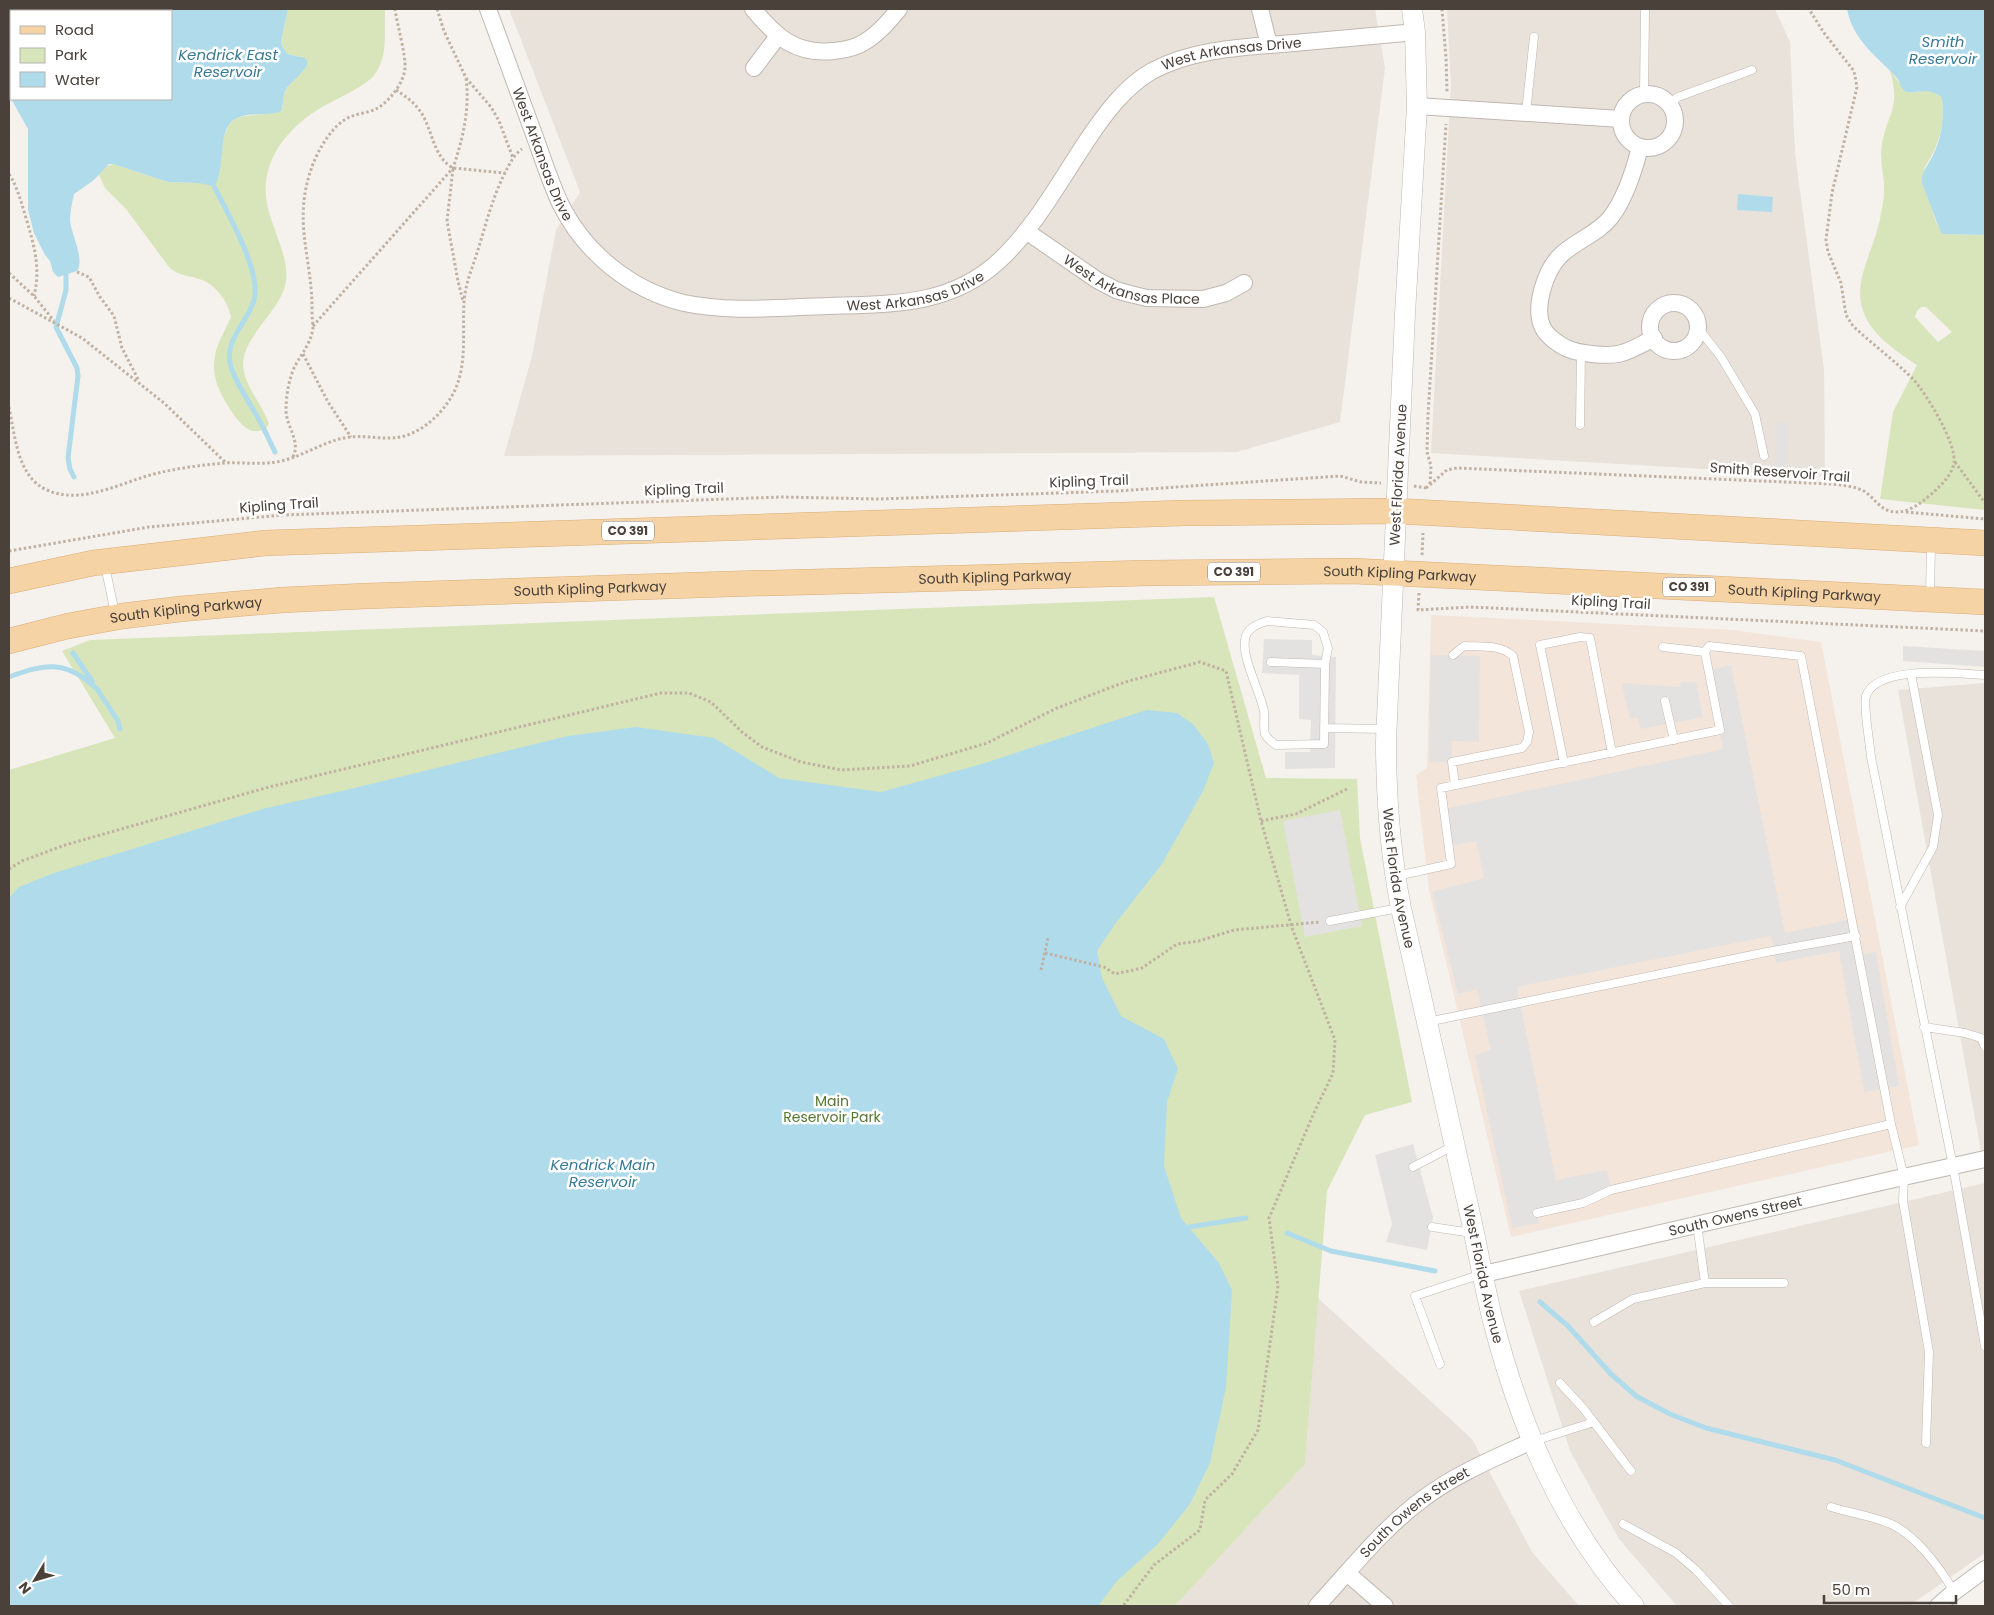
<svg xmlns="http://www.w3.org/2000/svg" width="1994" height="1615" font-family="Poppins,sans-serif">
<rect width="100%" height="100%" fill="#f5f1ed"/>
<path fill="#e8e2db" d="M509,9H1375L1385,68L1340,422L1237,452L504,456L532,356L556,230L580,192Z
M1447,9H1775L1790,42L1795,153L1824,370L1825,476L1431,453L1451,84Z
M1985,683V1174L1898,690Z
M1985,1183V1553L1909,1606H1677L1619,1539L1570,1451L1519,1291Z
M1318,1298L1472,1439L1532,1552L1579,1606H1175L1305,1464Z"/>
<path fill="#f4e5da" d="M1431,615L1733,630L1821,642L1919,1145L1511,1237L1429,890L1416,775L1427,768Z"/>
<path fill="#d8e5ba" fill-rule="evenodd" d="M288,9H385C384,33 389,57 373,77C358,90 340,97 324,106C287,127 257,163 268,208C273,231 289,257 286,281C282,312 236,340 244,372C248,390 263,406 269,424L266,428C260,431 254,433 248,429C236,422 221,396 217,384C214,375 213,365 215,356C217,342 226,330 231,317C228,302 217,286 202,280C189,275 180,277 169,267L126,209L105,188L99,175L105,167L113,164L168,182L198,183L219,177C220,163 221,127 235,119C240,116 248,116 254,115C265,114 273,114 283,107C281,90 293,81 304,69L301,57L287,54L282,46L281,41Z
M1890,71C1895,75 1903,91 1908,92C1922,95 1926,84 1942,98C1945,124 1939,147 1924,168C1928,189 1930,216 1943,234L1985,235V510L1880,499L1893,412L1917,365C1883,342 1850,320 1863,273C1868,255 1876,238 1880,219C1881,211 1884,202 1884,193C1885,177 1879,161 1882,144C1888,111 1901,109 1890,71ZM1921,307H1926L1952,332L1938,342L1915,317L1917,311Z
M1214,597L1266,778L1357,779L1360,838L1412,1102L1365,1115L1327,1191L1305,1464L1175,1606H9V770L115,738L62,651L90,640Z"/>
<path fill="#e4e2e0" d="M1776,422L1789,423L1786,470L1774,469Z
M1264,639L1312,640V655L1336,657L1335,768L1285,769V752H1310L1311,720L1299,719V675L1262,673Z
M1903,646L1985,651V667L1903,661Z
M1431,655L1480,656L1479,742L1452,741V762H1429Z
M1731,665L1785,933L1852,919L1860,955L1876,952L1899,1086L1864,1092L1839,951L1776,963L1771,936L1517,987L1556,1180L1607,1170L1611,1190L1583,1203L1537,1213L1539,1223L1512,1228L1475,1055L1491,1050L1477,990L1458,994L1432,892L1484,878L1476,841L1449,846L1444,809L1723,749L1708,670Z
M1681,682H1696L1703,717L1641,729L1638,718L1630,719L1622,683L1680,687Z
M1340,810L1362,926L1305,937L1283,821Z
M1413,1144L1433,1217L1427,1250L1386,1242L1392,1224L1375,1155Z"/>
<path fill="#b0dbeb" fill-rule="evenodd" d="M9,9H288L281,41L282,46L287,54L305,58L307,61V65C302,74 293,80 287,88C281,96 285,105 280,112C266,116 250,112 237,118C215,127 227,172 214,186L198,183L168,182L113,164H109L94,180L74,194C72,203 70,212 70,221C72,236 85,260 77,271L58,277L53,272L50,261L45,255L34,233L28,210V129L9,95ZM11,11H171V99H11Z
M1847,9H1985V235L1942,234L1939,228L1922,183C1921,171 1928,166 1933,155C1942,138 1944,117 1942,98C1927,85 1915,96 1905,91C1900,88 1900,82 1897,78C1877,56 1853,41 1847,9Z
M1738,194L1773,197L1772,212L1737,210Z
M1147,710L1177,713L1193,724L1208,744L1214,763L1203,791L1162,864L1115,924L1097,951L1102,978L1121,1016L1164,1039L1178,1069L1167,1102L1164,1166L1181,1218L1219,1263L1232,1290L1226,1387L1210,1463L1190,1504L1158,1544L1117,1581L1098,1606H9V898L19,887L54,873L266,808L342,791L568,736L636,727L714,738L779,778L881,792L985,763Z"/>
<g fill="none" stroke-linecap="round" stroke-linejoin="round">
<path stroke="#b0dbeb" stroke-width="5" d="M214,186C227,213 262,271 254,300C248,322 225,339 230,363C233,377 241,388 248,401C258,417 267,434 275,452
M66,274V290L56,327L77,368L78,376L68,458L70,469L74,477
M73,653L92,681
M9,677C47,663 67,660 98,690
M97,689L118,721L120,729
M1189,1227L1246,1218
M1287,1233L1331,1251L1435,1271
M1540,1302L1568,1326L1611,1374L1636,1396L1670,1414L1706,1428L1835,1460L1985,1518"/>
<g stroke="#c0b7b0" stroke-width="9">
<path id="service" d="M1644,94L1645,9
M1669,104L1678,97L1752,70
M1526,113L1534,37
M1698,328L1721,357L1755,414L1764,456
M1580,425L1581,352
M105,566L115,613
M1930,595L1931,544
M1267,621L1314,625L1323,632L1328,648L1325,664L1324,744L1276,745C1272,742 1267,739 1265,734C1263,727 1265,718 1264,711C1260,691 1242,659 1245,640C1246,628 1258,624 1267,621Z
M1663,647L1705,652
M1453,655L1464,646C1481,647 1500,644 1513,656L1529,732L1527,742L1522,748L1452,762L1455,785
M1271,662L1325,664
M1985,675C1959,674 1877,664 1866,696C1863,705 1870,744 1871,757L1953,1166L1985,1346
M1665,701L1674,740
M1324,728L1385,729
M1564,763L1540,645L1580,637L1590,638L1612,753
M1397,876L1451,864L1441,788L1720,730L1705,652L1709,646L1801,656L1891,1124L1904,1177L1903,1201L1929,1352L1926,1443
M1900,907L1933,847L1938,815L1911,674
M1330,921L1399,908
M1427,1022L1767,952L1856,936
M1924,1027L1965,1033L1981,1038L1985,1047
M1413,1167L1453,1146
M1537,1213L1583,1203L1611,1190L1891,1124
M1697,1224L1705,1283H1784
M1432,1227L1472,1233
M1594,1322L1633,1299L1705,1283
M1440,1364L1415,1296L1482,1274
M1560,1383L1583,1408L1631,1471
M1534,1441L1594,1422
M1831,1507C1850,1513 1872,1516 1891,1524C1916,1535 1941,1569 1954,1592
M1623,1524L1676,1553L1696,1570L1729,1606"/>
</g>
<g stroke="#c0b7b0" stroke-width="18">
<g id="minor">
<path id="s1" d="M488,9C503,49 517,89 532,129C541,153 549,179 560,203C584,252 630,290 684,303C730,313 782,307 829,306C892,304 951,306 1000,260C1035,227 1060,181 1086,142C1104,115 1124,87 1152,71C1195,48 1247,47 1294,43C1335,39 1375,36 1415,32"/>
<path d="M753,9C776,37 796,55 834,51C845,50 856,48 866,41C879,33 889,21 899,9"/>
<path d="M1260,9L1269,45"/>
<path d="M754,68L778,36"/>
<circle cx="1648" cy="121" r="27"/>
<path d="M1417,106L1621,119"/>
<path d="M1640,147C1634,171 1626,197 1611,217C1597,235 1574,241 1559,257C1545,272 1533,308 1543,328C1547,336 1558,344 1566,348C1579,354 1609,357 1622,353C1633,350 1644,343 1654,338"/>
<path id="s2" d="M1026,231L1097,280L1116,290L1130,294L1147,298L1203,299L1226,293L1244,283"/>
<circle cx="1674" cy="327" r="24"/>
<path id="s3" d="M1484,1274L1890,1180L1985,1159"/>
<path d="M1347,1573L1385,1606"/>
<path id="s4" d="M1317,1606C1351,1569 1383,1528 1424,1498C1456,1474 1495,1458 1532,1441"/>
<path d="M1938,1606L1954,1592L1985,1569"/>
</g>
</g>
<g stroke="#c0b7b0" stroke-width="21">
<g id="tertiary">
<path id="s5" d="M1412,9L1415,32L1417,106L1405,314L1386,741C1386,798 1390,852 1401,908C1423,1003 1444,1097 1465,1192C1475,1234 1482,1276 1492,1317C1519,1423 1561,1525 1634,1606"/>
</g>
</g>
<g stroke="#daad76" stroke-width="26">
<g id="primary">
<path d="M9,581L93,563L265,543L1184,513L1396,511L1985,543"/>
<path id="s6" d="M9,641L68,626L123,616L180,609L282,600L366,596L730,584L1147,573L1353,571L1985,602"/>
</g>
</g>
<path stroke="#c0b1a2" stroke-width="3" stroke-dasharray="2.5 2.5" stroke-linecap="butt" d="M437,9L444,31L466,78L491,107L499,121L513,158
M1442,9L1446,58L1447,92
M396,90C405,96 414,102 420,111C433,129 432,156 453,168L505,173
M453,169L447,221L458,281L463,301
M9,174C18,188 21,202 26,218C34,245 41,268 34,296
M77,272L89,277L100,297L114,316L122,348L139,381
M9,273L34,296L54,321
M9,298L82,338L164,403L225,462
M313,326L453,168C463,139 470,108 466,78
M303,354L328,402L351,437
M9,407C15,435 17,477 47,490C83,506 123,481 158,473C179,468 202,465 224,463C241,462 259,465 276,462C302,458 324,440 350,437C369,435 386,441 405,436C423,430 438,417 448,402C469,373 462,335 464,302C465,286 471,271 476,256C486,225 494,189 512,160C514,156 518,152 522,149
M293,457C301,441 286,426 286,410C286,396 289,378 295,366C302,353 311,343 313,328C313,323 312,318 312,313C313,257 291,222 313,164C319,149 330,130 343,121C353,113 367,114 378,108C390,100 404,83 405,68C406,55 397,24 395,9
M1955,462L1985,503
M1430,484L1431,466L1427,452L1428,415L1446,124
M1414,486L1426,488
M1426,488L1447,470L1457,468L1832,484C1842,485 1852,486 1862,490C1874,496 1880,512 1896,512C1911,513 1927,498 1938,488C1945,481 1952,473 1954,463C1957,444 1926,393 1913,379C1894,360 1872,344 1853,326L1846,315L1841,283L1828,252L1826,240L1832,193L1857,87L1854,71L1824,33L1809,9
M1906,512L1985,519
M9,551L149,527L283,515L782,497L879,499L1117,491L1340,476L1361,482L1381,483
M1422,555L1423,533
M1419,593L1418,610L1470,607L1985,631
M1261,821L1296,814L1349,788
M9,869L22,861L65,845L269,787L661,693H689L711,702L742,732L762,747L801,762L841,770L910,766L987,743L1057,708L1125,682L1200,662L1226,671L1261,821L1292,928L1335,1040L1333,1073L1313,1115L1269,1218L1278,1286L1258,1430L1232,1474L1205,1500L1200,1530L1154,1565L1123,1606
M1045,953L1104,967L1115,974L1142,968L1177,944L1199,941L1234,930L1320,922
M1041,970L1048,938"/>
<use href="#service" stroke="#fff" stroke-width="8"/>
<use href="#minor" stroke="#fff" stroke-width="16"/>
<use href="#tertiary" stroke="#fff" stroke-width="20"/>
<use href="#primary" stroke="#f5d3a5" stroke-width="25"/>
</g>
<g text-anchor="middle" stroke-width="5" stroke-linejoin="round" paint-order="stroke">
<g fill="#fff" stroke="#807a75" stroke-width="1">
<rect x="602" y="521.5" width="52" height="19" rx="4"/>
<rect x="1208" y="562.5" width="52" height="19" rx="4"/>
<rect x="1663" y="577.5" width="52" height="19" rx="4"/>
</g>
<g font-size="12" font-weight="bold" fill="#49413a">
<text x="628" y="535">CO 391</text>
<text x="1234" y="576">CO 391</text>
<text x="1689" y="591">CO 391</text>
</g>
<g font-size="14" fill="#49413a" stroke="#fff">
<text dy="5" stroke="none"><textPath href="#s1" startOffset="1025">West Arkansas Drive</textPath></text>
<text dy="5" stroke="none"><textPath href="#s1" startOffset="155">West Arkansas Drive</textPath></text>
<text dy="5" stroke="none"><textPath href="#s2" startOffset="120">West Arkansas Place</textPath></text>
<text dy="5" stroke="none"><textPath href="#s1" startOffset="605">West Arkansas Drive</textPath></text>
<text transform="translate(1780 472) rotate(4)" y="5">Smith Reservoir Trail</text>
<text transform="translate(1398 475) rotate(-87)" y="5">West Florida Avenue</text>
<text transform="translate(1089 481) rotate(-2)" y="5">Kipling Trail</text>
<text transform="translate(684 489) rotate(-2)" y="5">Kipling Trail</text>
<text transform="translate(279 505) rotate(-4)" y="5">Kipling Trail</text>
<text dy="5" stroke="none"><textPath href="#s6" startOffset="1395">South Kipling Parkway</textPath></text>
<text dy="5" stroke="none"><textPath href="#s6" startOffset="990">South Kipling Parkway</textPath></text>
<text dy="5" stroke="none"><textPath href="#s6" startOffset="585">South Kipling Parkway</textPath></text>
<text dy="5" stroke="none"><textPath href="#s6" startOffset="1800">South Kipling Parkway</textPath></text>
<text transform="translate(1611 602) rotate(3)" y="5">Kipling Trail</text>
<text dy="5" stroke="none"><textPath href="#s6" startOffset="180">South Kipling Parkway</textPath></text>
<text dy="5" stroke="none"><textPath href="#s5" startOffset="871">West Florida Avenue</textPath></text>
<text dy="5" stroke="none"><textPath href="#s3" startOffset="258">South Owens Street</textPath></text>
<text dy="5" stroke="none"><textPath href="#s5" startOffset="1276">West Florida Avenue</textPath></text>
<text dy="5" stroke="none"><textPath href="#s4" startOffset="136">South Owens Street</textPath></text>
</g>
<g font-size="14" fill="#567632" stroke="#fff">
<text x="832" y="1106">Main<tspan x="832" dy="16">Reservoir Park</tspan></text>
</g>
<g font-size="15" font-style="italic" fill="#367a95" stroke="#fff">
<text x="1943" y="47">Smith<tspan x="1943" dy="17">Reservoir</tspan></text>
<text x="228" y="60">Kendrick East<tspan x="228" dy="17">Reservoir</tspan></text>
<text x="603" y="1170">Kendrick Main<tspan x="603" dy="17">Reservoir</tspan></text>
</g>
</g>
<rect width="1994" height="1615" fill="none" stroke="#49413a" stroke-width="20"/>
<rect x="10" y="10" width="162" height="90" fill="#ffffff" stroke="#b6b3b0"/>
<rect x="20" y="26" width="25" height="8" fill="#f5d3a5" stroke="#b6b3b0"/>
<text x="55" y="35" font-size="15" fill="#49413a">Road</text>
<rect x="20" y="48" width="25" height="15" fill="#d8e5ba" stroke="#b6b3b0"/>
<text x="55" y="60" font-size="15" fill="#49413a">Park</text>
<rect x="20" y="72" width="25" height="15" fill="#b0dbeb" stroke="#b6b3b0"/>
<text x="55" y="85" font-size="15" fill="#49413a">Water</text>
<g transform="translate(35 1580) rotate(232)" stroke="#ffffff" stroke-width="4" paint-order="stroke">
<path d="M0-4L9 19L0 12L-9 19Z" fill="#49413a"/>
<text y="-8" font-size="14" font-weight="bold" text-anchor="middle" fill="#49413a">N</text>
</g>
<path d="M1824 1595v8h132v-8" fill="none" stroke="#49413a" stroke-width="2.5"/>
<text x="1832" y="1595" font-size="15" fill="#49413a" stroke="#ffffff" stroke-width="4" paint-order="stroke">50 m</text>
</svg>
